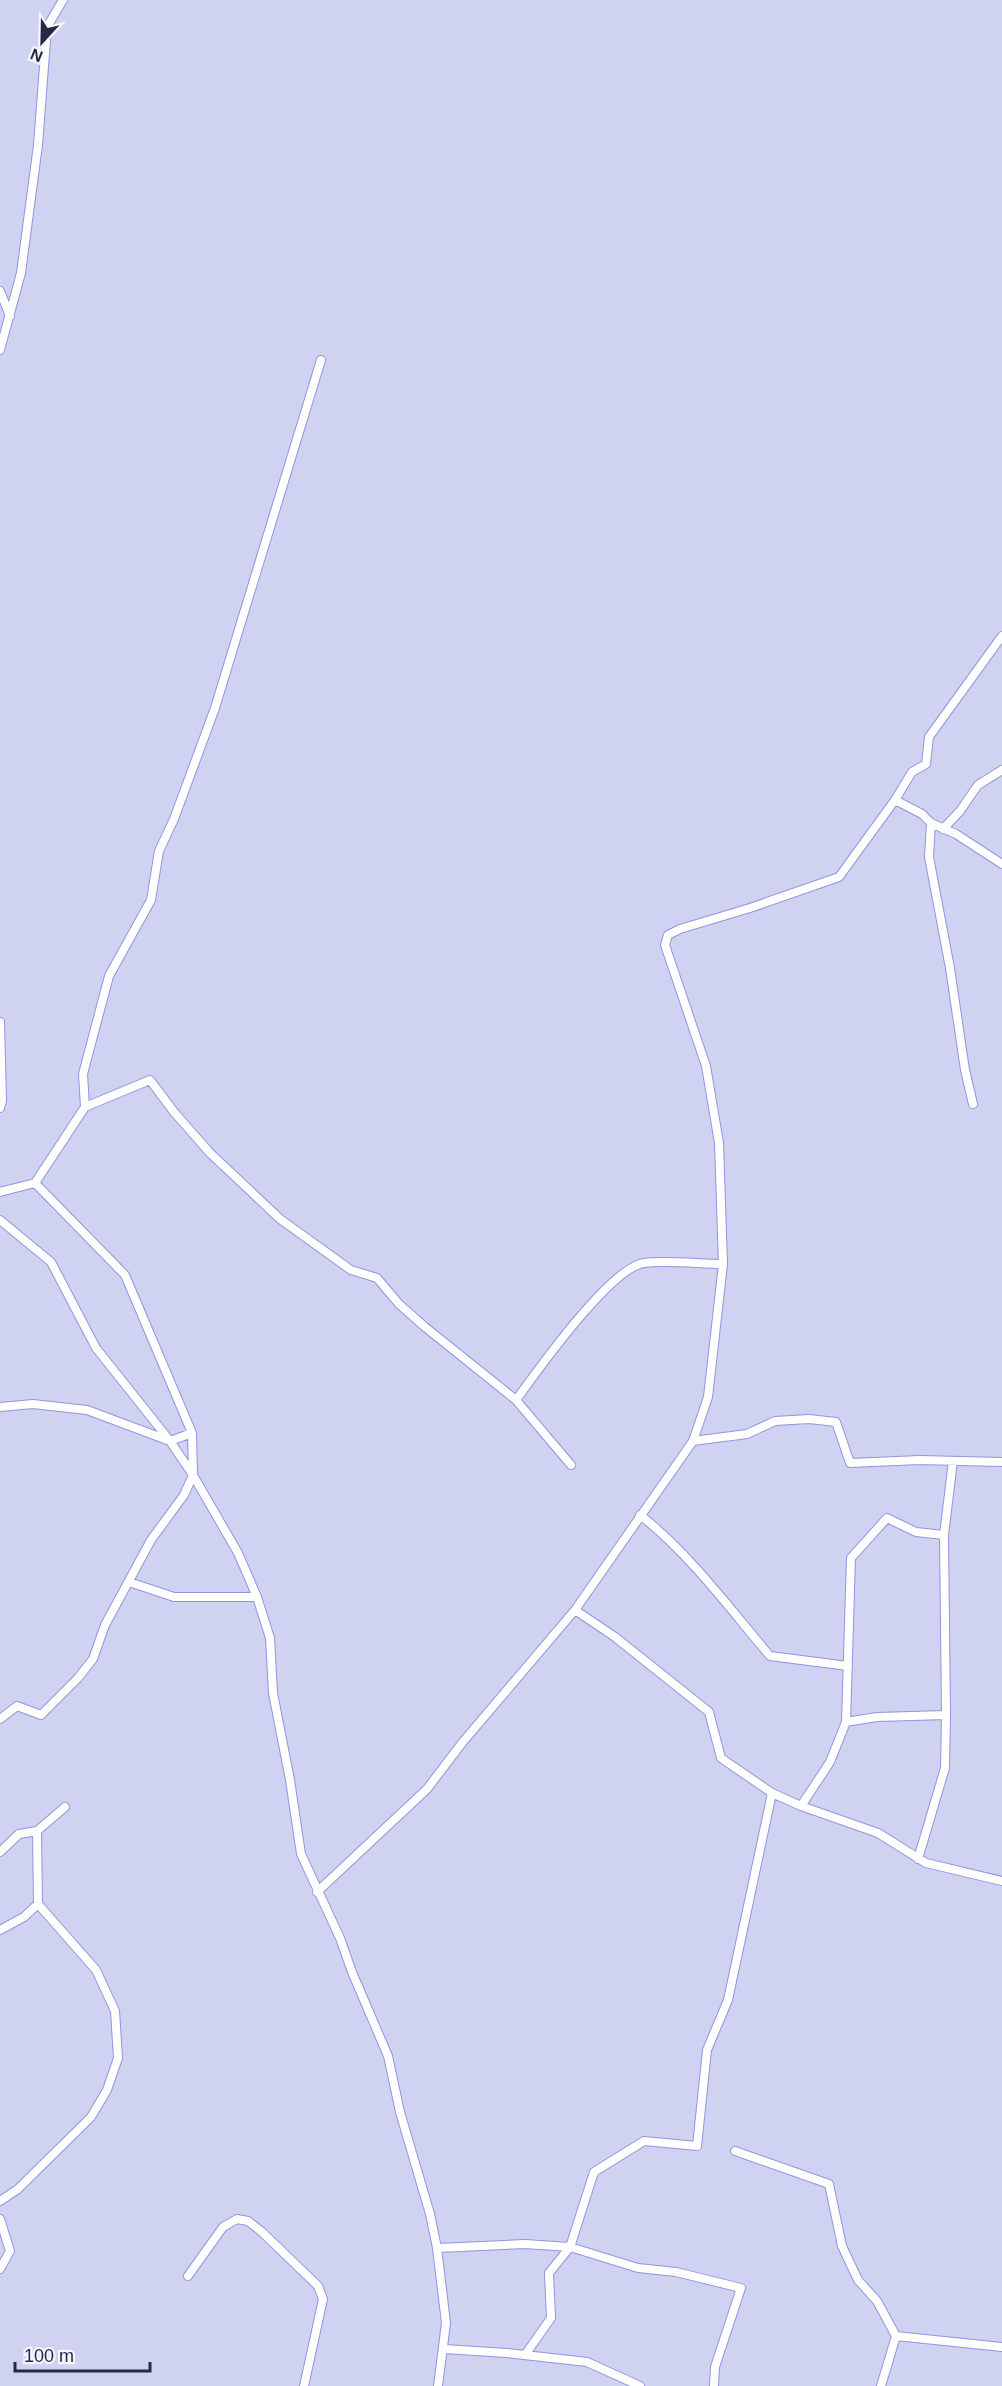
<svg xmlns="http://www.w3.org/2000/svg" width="1002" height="2386" font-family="Arial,sans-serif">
<rect width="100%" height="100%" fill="#cfd2f1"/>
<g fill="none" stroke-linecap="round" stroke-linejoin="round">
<g stroke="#9095df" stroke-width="10">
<path id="minor" d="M0,291L10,316
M0,350L21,273L38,145L47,27L63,0
M895,800L922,814L931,823L956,834L1002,864
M931,823L929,857L950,968L965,1070L973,1104
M943,829L960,811L978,785L1002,770
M0,1022L2,1101L0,1108
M85,1107L150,1080L174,1112L210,1153L280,1219L351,1270L377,1278L399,1304L425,1327L516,1400L571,1465
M0,1192L35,1183
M0,1220L51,1262L96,1348L170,1441L192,1433
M516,1400C538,1370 610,1268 644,1263C665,1260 701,1264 723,1264
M0,1407L33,1404L87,1410L170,1441L193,1475L238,1553L257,1597L270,1638L273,1693L290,1780L301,1854L340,1938L352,1972L388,2056L400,2112L430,2214L437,2248L446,2323L438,2386
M693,1441L747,1434L775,1421L809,1419L836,1422L850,1463L920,1460L1002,1462
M640,1515C689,1553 730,1609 770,1656L848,1666
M129,1582L174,1597H257
M575,1610L693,1441L708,1397L723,1264L719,1143L706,1066L665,945L668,935L680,929L750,908L839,877L895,800L912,772L926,764L929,737L1002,636
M0,1719L17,1706L41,1715L78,1678L93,1659L105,1625L151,1540L184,1495L193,1475L192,1433L125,1275L35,1183L85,1107L83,1074L109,976L151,900L159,851L174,819L215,708L321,360
M846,1722L877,1717L946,1715
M801,1806L830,1762L846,1722L851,1558L887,1518L916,1532L944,1535
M37,1831L38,1904
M0,1852L19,1834L37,1831L65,1807
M918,1859L945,1768L946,1715L944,1535L953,1461
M317,1892L427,1789L462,1743L575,1610L615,1637L709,1712L721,1758L772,1793L801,1806L878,1833L926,1863L1002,1881
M0,1930L24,1917L38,1904L96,1970L115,2011L118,2058L107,2090L91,2117L18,2189L0,2201
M735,2151L829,2184L842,2246L858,2280L877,2301L896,2336
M0,2219L10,2251L0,2269
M437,2248L525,2244L570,2247L638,2268L676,2272L741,2288L715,2367L714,2386
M188,2276L223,2227L237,2219L248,2221L262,2232L318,2286L323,2299L304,2386
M444,2349L507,2353L587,2362L640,2386
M525,2355L551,2318L549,2273L570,2247L594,2172L644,2141L697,2146L707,2050L728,2000L772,1793
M881,2386L896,2336L1002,2347"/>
</g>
<use href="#minor" stroke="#fff" stroke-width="8"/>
</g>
<g transform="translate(42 42) rotate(202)" stroke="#f4f5fd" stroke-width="4.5" paint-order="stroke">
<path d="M0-4.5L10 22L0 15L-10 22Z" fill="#262846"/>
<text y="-9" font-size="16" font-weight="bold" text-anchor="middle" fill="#262846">N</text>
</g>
<path d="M15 2362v9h135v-9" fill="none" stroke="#262846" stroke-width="3"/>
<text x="24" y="2362" font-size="18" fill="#262846" stroke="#f4f5fd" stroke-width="4.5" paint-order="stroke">100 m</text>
</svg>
